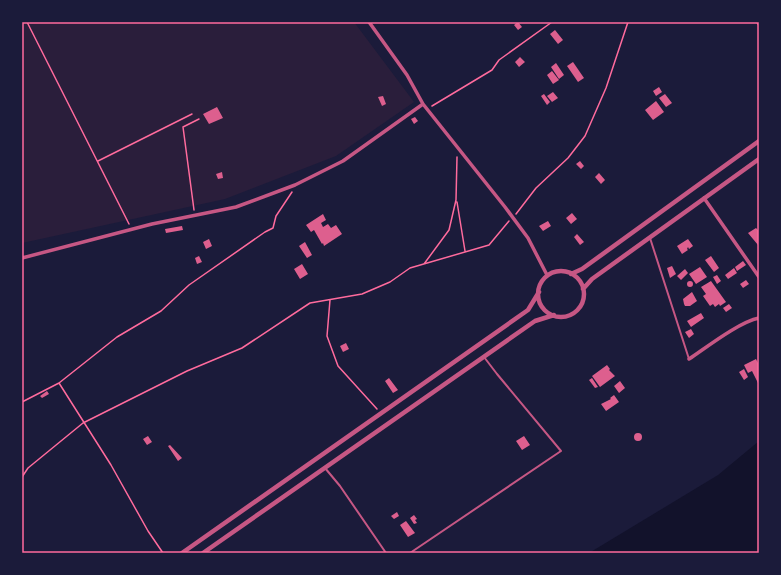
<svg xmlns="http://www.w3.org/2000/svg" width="781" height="575" font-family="'Noto Serif',serif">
<rect width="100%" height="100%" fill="#1b1b3a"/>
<path fill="#2a1e3b" d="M22,22H354L414,102L336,156L225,199L22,243Z"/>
<path fill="#12122b" d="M759,441V553H589L718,475Z"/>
<path fill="#dd5f8e" d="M518,22L522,27L518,30L514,25Z
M555,30L563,40L558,44L550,34Z
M520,57L525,62L519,67L515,62Z
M573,62L584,78L578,82L567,66Z
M556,63L564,75L559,79L551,67Z
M552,71L559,80L553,84L547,75Z
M659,87L662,92L656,96L653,91Z
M553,92L558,98L552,102L547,96Z
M544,94L550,102L547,105L541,96Z
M665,94L672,103L666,107L659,98Z
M383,96L386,104L382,106L378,97Z
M656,101L664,112L653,120L645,110Z
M217,107L223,118L209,124L203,114Z
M415,117L418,121L414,124L411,119Z
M580,161L584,166L581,169L576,164Z
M222,172L223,178L218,179L216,174Z
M599,173L605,180L601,184L595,177Z
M572,213L577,219L571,224L566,218Z
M323,214L326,220L321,223L323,227L328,224L331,228L336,225L342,234L324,246L323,243L322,244L314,230L311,232L306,225Z
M548,221L551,226L543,231L539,226Z
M182,226L183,230L166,233L165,229Z
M756,228L759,231V244L758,245L748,233Z
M577,234L584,242L580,245L574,237Z
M209,239L212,246L206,249L203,242Z
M688,239L693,246L689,249L688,247L687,249L688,250L682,254L677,246Z
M305,242L312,255L307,258L299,246Z
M199,256L202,262L197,264L195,258Z
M711,256L719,268L714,272L705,260Z
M743,261L746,265L737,271L735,267Z
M302,264L308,274L300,279L294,269Z
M672,266L676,274L670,278L667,268Z
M700,267L707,277L696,284L689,274Z
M734,268L737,273L728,279L725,275Z
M685,269L688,273L681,280L677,276Z
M717,275L721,281L717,284L713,277Z
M746,280L749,284L743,288L740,284Z
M711,281L726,302L720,306L719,304L715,307L713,304L710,306L703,296L706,294L701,287Z
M687 284a3 3 0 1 1 6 0a3 3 0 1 1-6 0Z
M692,292L697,301L690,306H685L684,304L683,299Z
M729,304L732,308L726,312L723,308Z
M701,313L704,318L691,327L687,321Z
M691,329L694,334L689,338L685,332Z
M346,343L349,349L343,352L340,346Z
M756,359L759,365V385L752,371L748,373L744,365Z
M607,365L610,369L609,370L615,376L600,387L592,376Z
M744,369L748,377L744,380L739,372Z
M389,378L398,390L393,393L385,381Z
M592,378L598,387L595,388L589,380Z
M620,381L625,388L619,393L614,386Z
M47,391L49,394L42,398L40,396Z
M614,395L619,402L606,411L601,404L611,399L610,398Z
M634 437a4 4 0 1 1 8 0a4 4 0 1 1-8 0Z
M148,436L152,442L147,445L143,439Z
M524,436L530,445L522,450L516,441Z
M170,445L182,458L178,461L168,446Z
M397,512L399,516L394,519L391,516Z
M414,515L417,519L415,520L417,523L414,524L410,518Z
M406,521L415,533L408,537L400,525Z"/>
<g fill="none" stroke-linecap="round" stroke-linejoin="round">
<path stroke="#ff6b9d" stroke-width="1.5" d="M27,22L129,224
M432,106L492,70L499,60L552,22
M98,161L192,114
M457,202L465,251
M194,210L183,127L199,119
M516,214L536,188L568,158L585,136L606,88L628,22
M424,264L449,230L456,200L457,157
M330,300L327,336L338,366L377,409
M59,383L111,465L148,531L163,553
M22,402L59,383L117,337L161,311L189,285L265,232L273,228L276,216L292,192
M22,477L28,468L83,423L187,371L242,348L310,303L362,294L390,282L410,268L489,245L509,221"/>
<path stroke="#c65784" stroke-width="2" d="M650,238L689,359
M325,468L340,486L386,553
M410,553L561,451L497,374L484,357"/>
<path stroke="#c65784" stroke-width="3.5" d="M369,22L407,75L423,104L505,207L528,238L547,275
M758,22L759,24
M704,198L759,277
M22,258L152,224L236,207L295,185L343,161L423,104
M689,359C707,347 739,322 759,318"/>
<path stroke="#c65784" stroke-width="4.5" d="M538 294a23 23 0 1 1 46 0a23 23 0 1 1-46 0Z
M571,274L582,269L759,141
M583,289L592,279L759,159
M182,553L528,310L539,292
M203,553L535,321L554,315"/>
</g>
<rect width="781" height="575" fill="none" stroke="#1b1b3a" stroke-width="46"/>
<rect x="23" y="23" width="735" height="529" fill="none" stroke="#ff6b9d" stroke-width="1.5"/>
</svg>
